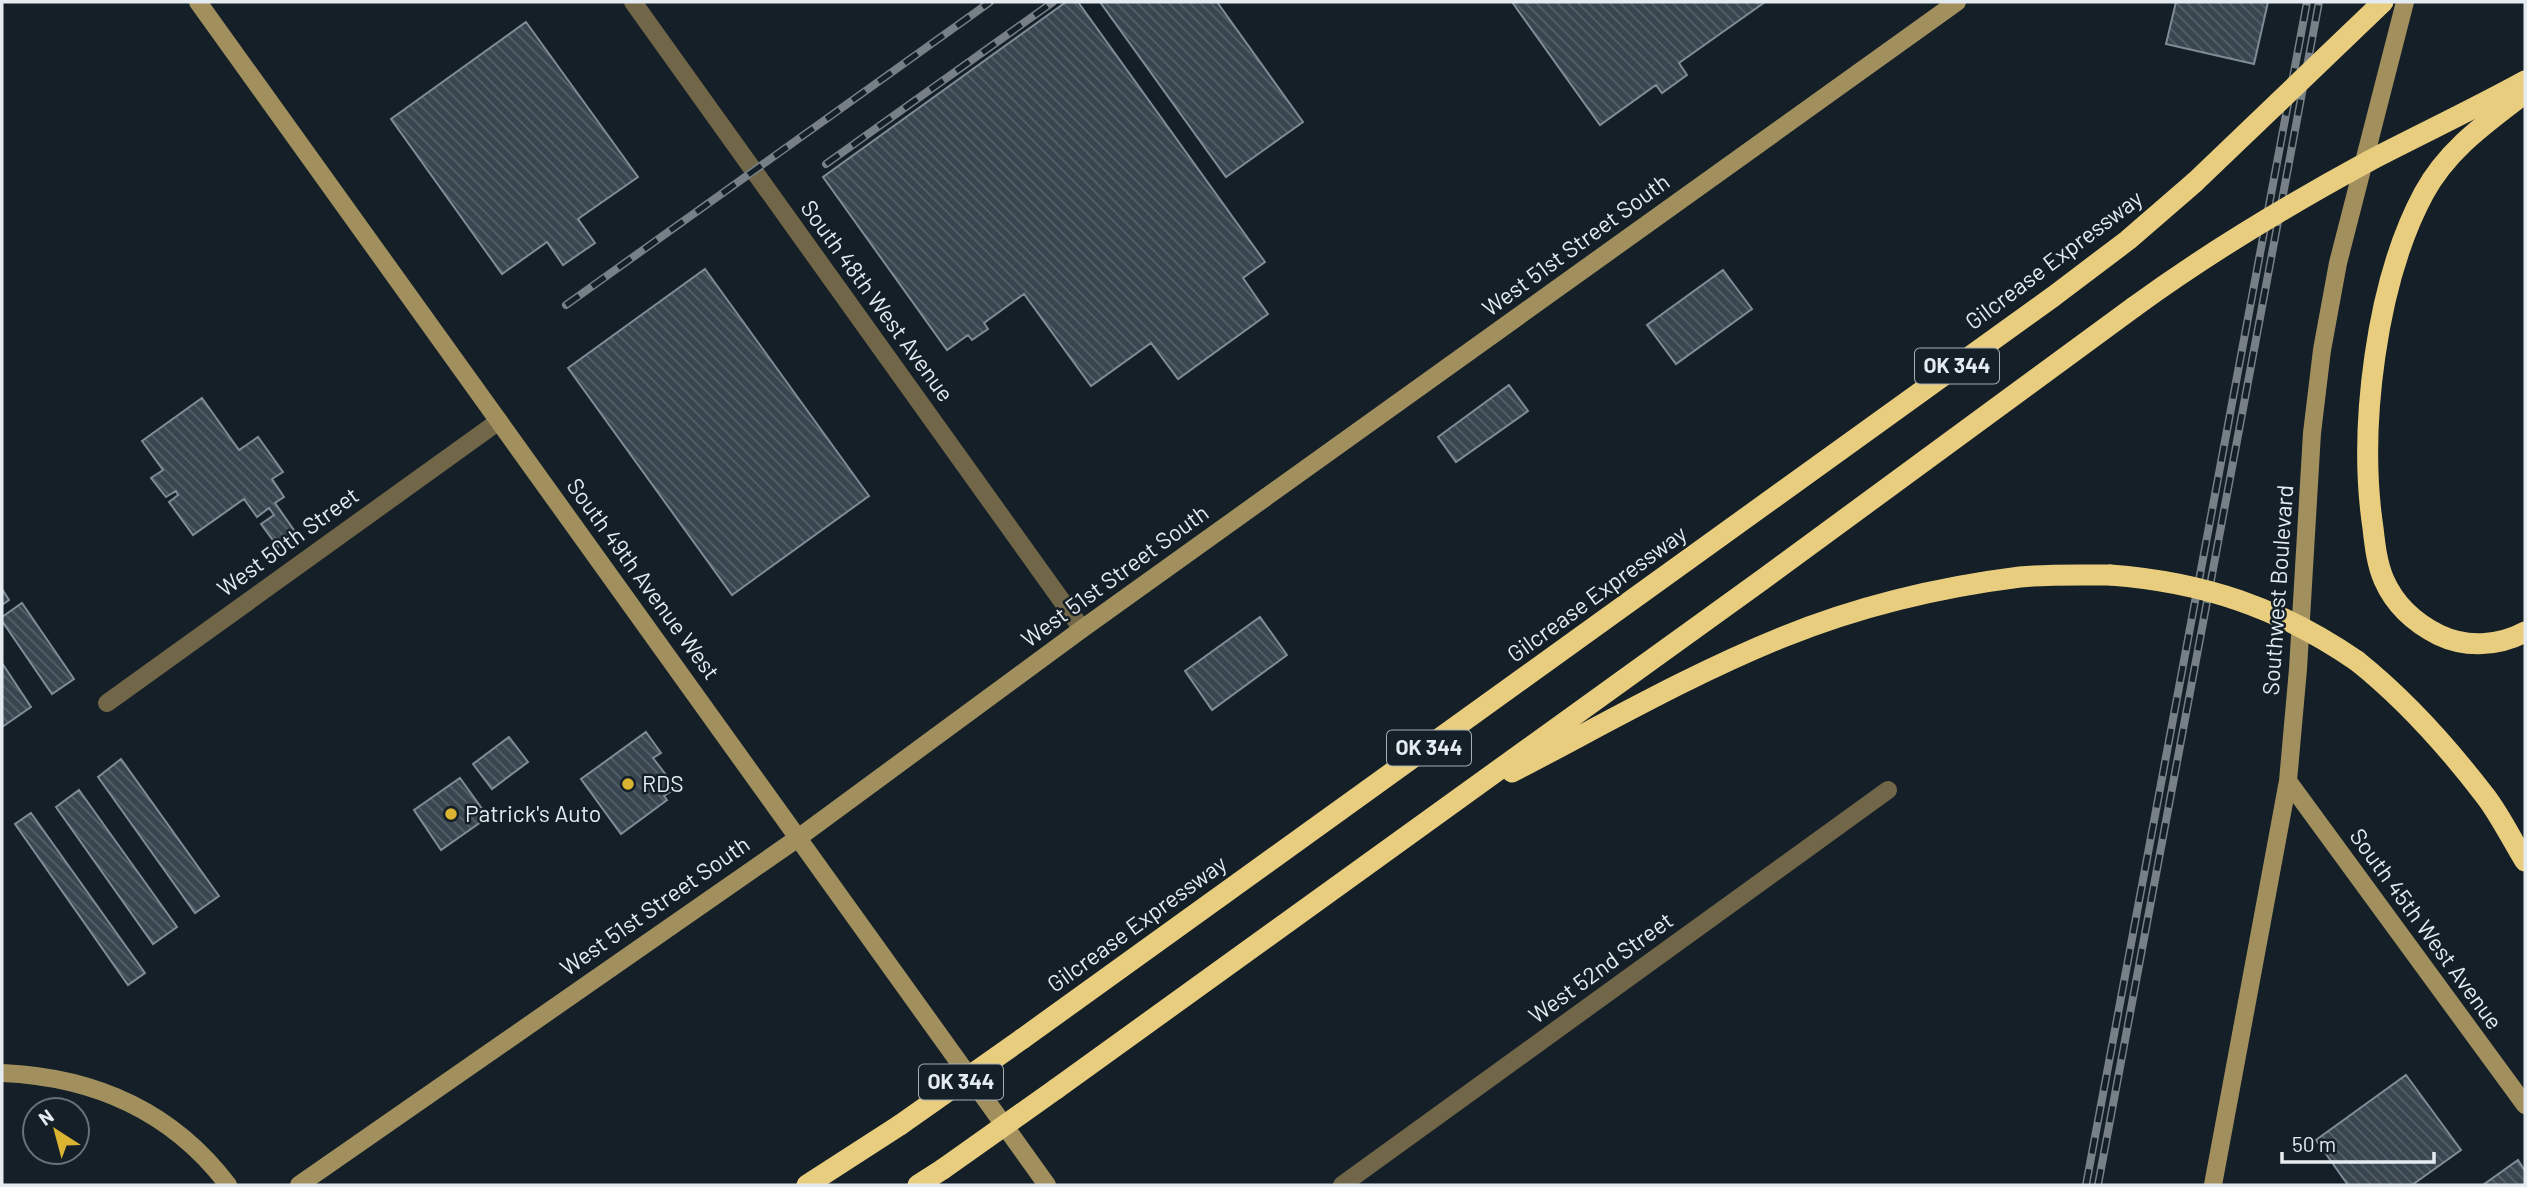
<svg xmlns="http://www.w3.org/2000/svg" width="2527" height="1187" font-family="Barlow,sans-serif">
<defs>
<pattern id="building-back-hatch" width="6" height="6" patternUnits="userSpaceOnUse" patternTransform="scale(1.75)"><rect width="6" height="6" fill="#39464f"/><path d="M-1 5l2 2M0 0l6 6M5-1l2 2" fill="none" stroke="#566169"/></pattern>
</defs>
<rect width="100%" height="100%" fill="#141f27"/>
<path fill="url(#building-back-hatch)" stroke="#7e8c96" stroke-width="2" d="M1066,2H1078L1265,262L1243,278L1268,314L1178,379L1151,343L1091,386L1024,294L984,323L988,329L972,340L968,335L947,350L823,177Z
M1100,2H1217L1303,122L1226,177Z
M1512,2H1765L1679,63L1687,75L1662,93L1656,85L1600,125Z
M2176,2H2268L2254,64L2166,44Z
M526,22L638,177L578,219L595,243L563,265L547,242L502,274L391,119Z
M705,269L869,496L732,595L568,368Z
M1723,270L1752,309L1676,364L1647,325Z
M1509,385L1528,411L1456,462L1438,437Z
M202,398L239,450L258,437L283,472L272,479L284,497L275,503L296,533L278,547L261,524L274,515L269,508L257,517L244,499L193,535L169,502L178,495L176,491L166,497L151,478L163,470L142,441Z
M2,589L9,600L2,605Z
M22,603L74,679L52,694L2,621V617Z
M1260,617L1287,655L1212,710L1185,671Z
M2,663L31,707L2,727Z
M646,732L661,753L653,758L676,788L664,796L667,800L621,834L581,779Z
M509,737L528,762L492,789L473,764Z
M121,759L219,896L195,913L98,777Z
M460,778L488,817L441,850L414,810Z
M79,790L177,927L153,944L56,807Z
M31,813L145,973L128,985L15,824Z
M2406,1075L2461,1150L2412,1185H2348L2316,1140Z
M2518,1160L2525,1171V1185H2483Z"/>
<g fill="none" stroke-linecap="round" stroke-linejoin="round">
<path stroke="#716648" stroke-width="18" d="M633,2L1082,629
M107,703L499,421
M1342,1185L1888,790"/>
<path stroke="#a1905e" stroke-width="18" d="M198,2L1047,1185
M2288,781L2525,1105
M2,1073C94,1077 172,1111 228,1185
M299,1185L798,838L1082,629L1957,2
M2213,1185L2288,781L2298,669L2312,433L2322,350L2338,263L2405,2"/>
<path stroke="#e9cd7e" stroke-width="21" d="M2525,93C2486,123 2448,149 2424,193C2376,282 2358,428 2373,528C2375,546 2377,564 2384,580C2395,605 2415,623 2439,635C2466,648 2499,646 2525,632
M2357,661C2407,701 2447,746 2486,797C2501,817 2512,840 2525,861
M1512,772C1601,726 1689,675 1783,637C1857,607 1940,587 2020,577C2049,574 2080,575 2110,575
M1022,1039L2054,296L2128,240L2195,182
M1056,1089L1762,580L2134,307
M807,1185L900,1125
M918,1185L943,1169"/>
<g stroke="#768086" stroke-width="8">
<path id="rail" d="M826,164L1053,2
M566,305L990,2
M2086,1185L2307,2
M2098,1185L2319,2"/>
</g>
<use href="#rail" stroke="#141f27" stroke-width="5" stroke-dasharray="16" stroke-linecap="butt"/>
<path stroke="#e9cd7e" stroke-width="21" d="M2195,182L2383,2
M2134,307C2208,253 2288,205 2369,161C2421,134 2474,109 2525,81
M2110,575C2204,582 2280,608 2357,661
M900,1125L1022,1039
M943,1169L1056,1089"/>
</g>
<g fill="#dab333" stroke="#141f27" stroke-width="2.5">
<circle cx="628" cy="784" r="7"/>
<circle cx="451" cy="814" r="7"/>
</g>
<g text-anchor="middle" stroke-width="5" stroke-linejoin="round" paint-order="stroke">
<g fill="#141f27" stroke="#a6aeb4" stroke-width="2">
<rect x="1915" y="348.5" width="84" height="35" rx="5"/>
<rect x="1387" y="730.5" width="84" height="35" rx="5"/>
<rect x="919" y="1064.5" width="84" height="35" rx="5"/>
</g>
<g font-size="21" font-weight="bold" fill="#e4ecf1">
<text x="1957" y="373">OK 344</text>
<text x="1429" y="755">OK 344</text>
<text x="961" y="1089">OK 344</text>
</g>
<g font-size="23" fill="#e4ecf1" stroke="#141f27">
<text transform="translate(1576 245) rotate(-36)" y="8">West 51st Street South</text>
<text transform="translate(2054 260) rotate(-37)" y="8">Gilcrease Expressway</text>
<text transform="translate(877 301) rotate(54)" y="8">South 48th West Avenue</text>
<text transform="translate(288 542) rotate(-36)" y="8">West 50th Street</text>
<text transform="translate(1115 576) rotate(-36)" y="8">West 51st Street South</text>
<text transform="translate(643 579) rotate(54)" y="8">South 49th Avenue West</text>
<text transform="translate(2278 590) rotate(-86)" y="8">Southwest Boulevard</text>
<text transform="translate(1597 594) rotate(-36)" y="8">Gilcrease Expressway</text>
<text transform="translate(655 906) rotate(-35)" y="8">West 51st Street South</text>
<text transform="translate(1137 924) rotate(-36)" y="8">Gilcrease Expressway</text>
<text transform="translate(2426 929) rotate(54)" y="8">South 45th West Avenue</text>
<text transform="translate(1601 968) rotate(-36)" y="8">West 52nd Street</text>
</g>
<g font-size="23" fill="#e4ecf1" stroke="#141f27" text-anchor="start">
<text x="642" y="792">RDS</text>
<text x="465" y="822">Patrick's Auto</text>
</g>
</g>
<rect width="2527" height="1187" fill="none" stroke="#e4ecf1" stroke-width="7"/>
<g transform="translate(56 1131) rotate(324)"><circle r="33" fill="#141f27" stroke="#677178" stroke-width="2"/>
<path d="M0-5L12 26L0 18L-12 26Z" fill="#dab333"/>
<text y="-10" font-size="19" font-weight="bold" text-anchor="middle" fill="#e4ecf1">N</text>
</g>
<path d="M2282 1152v10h152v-10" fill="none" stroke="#e4ecf1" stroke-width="3.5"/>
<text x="2292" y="1152" font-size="21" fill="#e4ecf1" stroke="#141f27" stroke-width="5" paint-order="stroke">50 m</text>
</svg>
